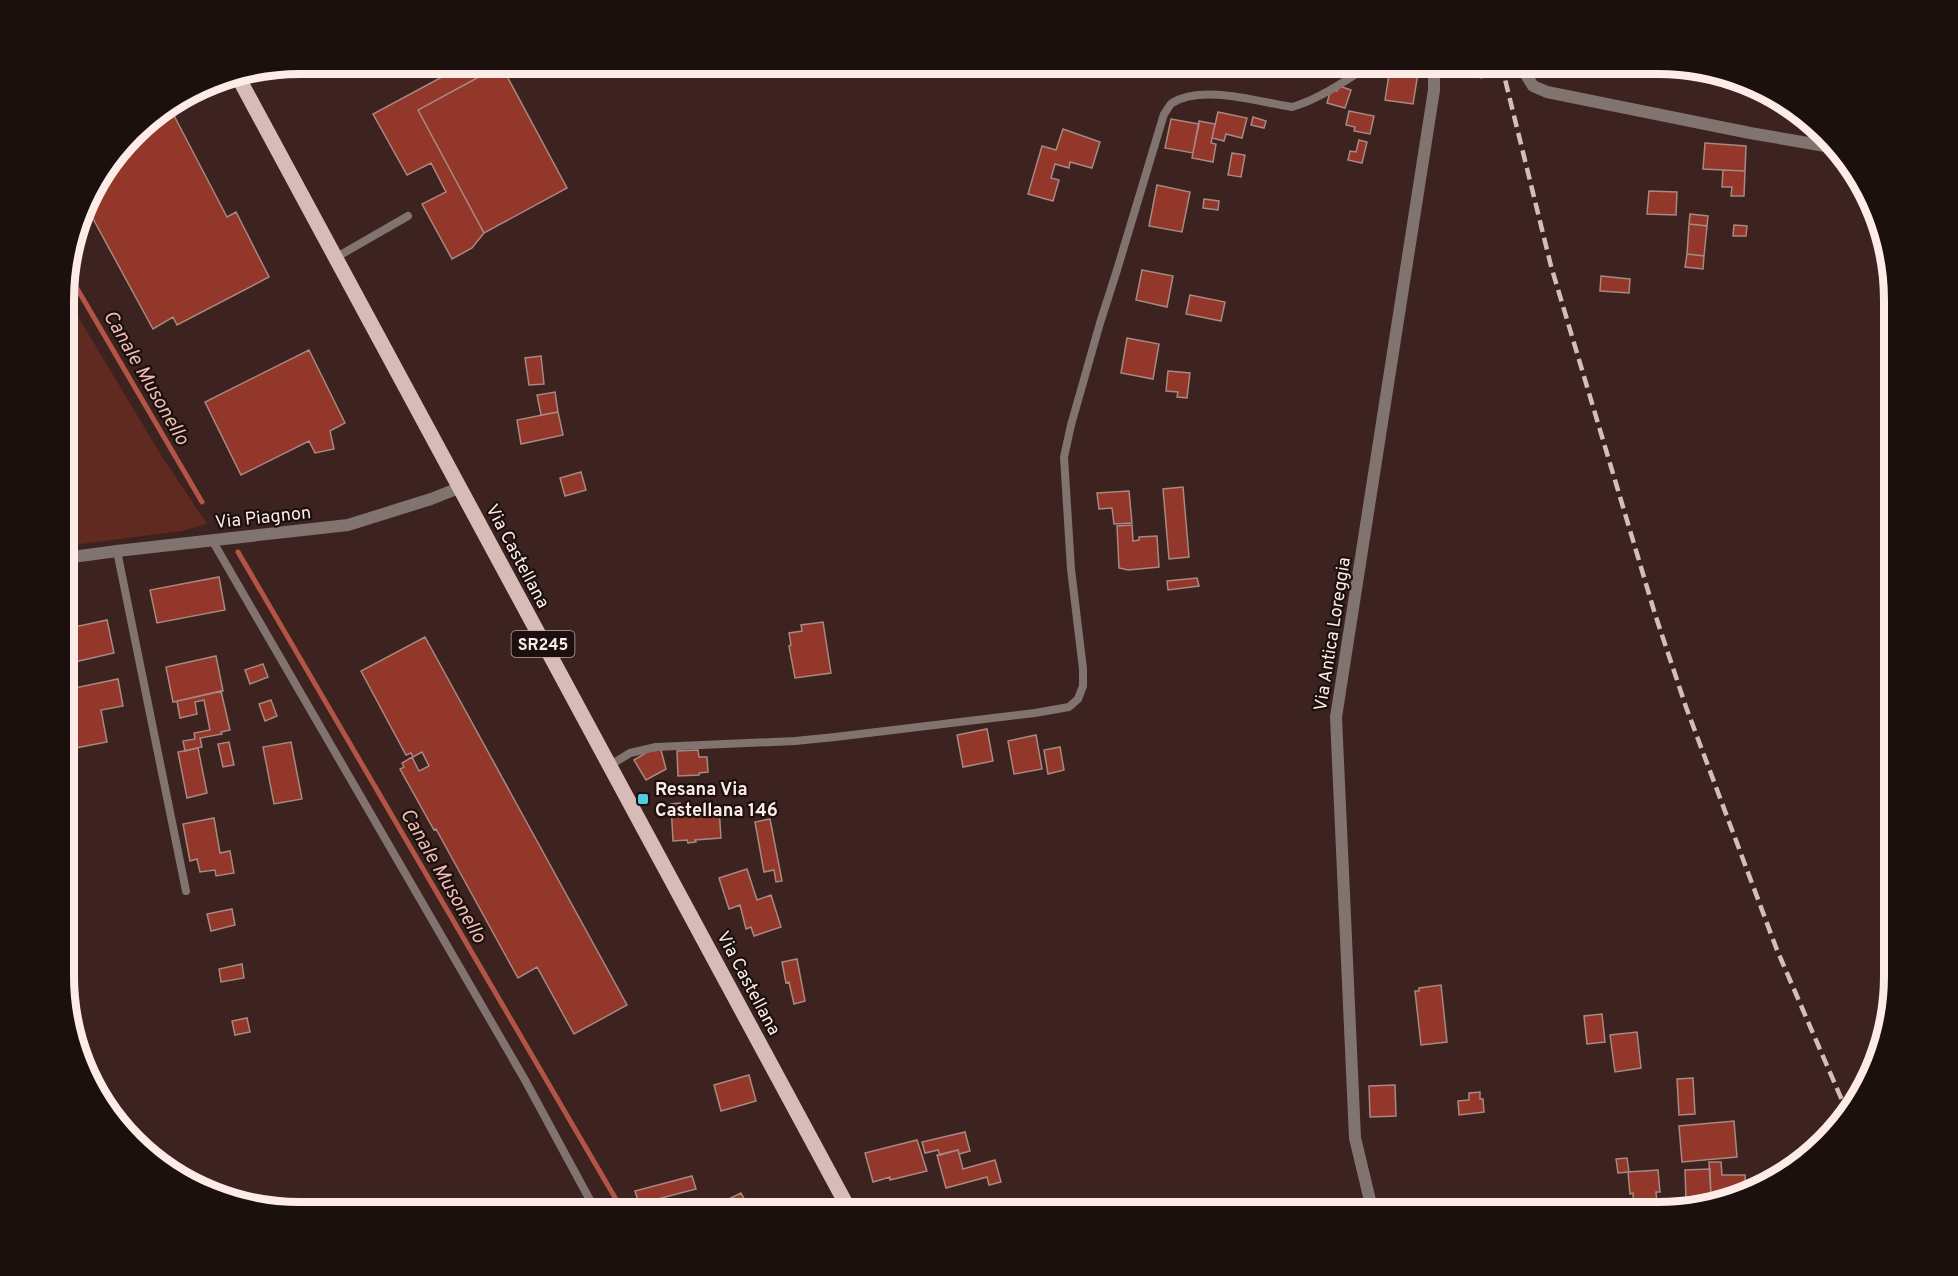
<svg xmlns="http://www.w3.org/2000/svg" width="1958" height="1276" font-family="Overpass,sans-serif">
<rect width="100%" height="100%" fill="#3c231f"/>
<path fill="#612a21" d="M65,295L161,455L207,524L182,531L65,546Z"/>
<g fill="none" stroke-linecap="round" stroke-linejoin="round">
<path stroke="#b25446" stroke-width="5" d="M65,268L202,502
M238,552L624,1213"/>
</g>
<path fill="#92372a" stroke="#a88882" stroke-width="1.5" d="M468,63H499L501,65L418,110L484,233L472,248L452,259L422,204L446,192L431,163L407,175L373,114Z
M1467,63L1484,66L1482,78L1465,75Z
M501,65L567,188L484,233L418,110Z
M1390,68L1418,73L1413,104L1385,100Z
M1339,86L1351,90L1345,108L1327,103L1331,89L1337,91Z
M169,106L227,217L236,212L269,277L177,325L173,317L153,329L85,204L88,194L143,122Z
M1349,111L1374,116L1370,134L1354,131L1355,127L1346,125Z
M1218,112L1247,118L1242,138L1226,134L1224,141L1212,138Z
M1253,117L1266,121L1264,128L1251,125Z
M1171,119L1199,124L1193,153L1165,148Z
M1199,121L1215,124L1211,143L1216,144L1213,162L1192,158Z
M1063,129L1100,142L1092,168L1070,162L1069,168L1055,164L1051,178L1059,180L1053,201L1028,194L1042,146L1056,150Z
M1359,140L1367,142L1362,163L1348,160L1350,151L1356,152Z
M1705,143L1746,146L1745,171L1703,169Z
M1232,153L1245,155L1241,177L1228,175Z
M1723,170L1745,171L1744,196H1731L1732,187H1722Z
M1157,185L1190,192L1182,232L1149,226Z
M1649,191L1677,192L1676,215L1647,214Z
M1204,199L1219,201L1218,210L1203,208Z
M1690,214L1708,216L1707,226L1689,224Z
M1689,224L1707,226L1704,256L1687,254Z
M1734,225L1747,226L1746,236H1733Z
M1687,254L1704,256L1703,269L1685,267Z
M1142,270L1173,276L1167,307L1136,300Z
M1601,276L1630,279L1629,293L1600,291Z
M1190,295L1225,302L1221,321L1186,314Z
M1127,338L1159,344L1153,379L1121,373Z
M309,350L345,423L330,431L334,449L315,453L309,441L241,475L205,402Z
M541,356L544,384L529,385L525,358Z
M1168,371L1190,373L1187,398L1177,397L1178,392L1166,391Z
M555,392L558,412L541,415L537,395Z
M558,412L563,435L521,444L517,420Z
M581,472L586,490L565,496L560,478Z
M1183,487L1189,557L1169,559L1163,489Z
M1129,491L1132,523L1114,524L1112,508L1099,509L1097,493Z
M1132,525L1133,541L1139,540V537L1157,536L1159,567L1128,570L1119,568L1117,526Z
M219,577L225,610L157,623L150,590Z
M1197,578L1199,586L1168,590L1167,581Z
M107,620L114,653L70,663V659L65,660V629Z
M823,622L831,673L795,678L789,646L791,645L789,633L802,631L801,625Z
M425,637L627,1005L574,1034L537,967L518,978L436,829L434,830L400,769L404,767L402,763L412,757L419,771L429,766L422,752L413,757L411,753L406,755L361,671Z
M216,656L223,691L173,702L166,667Z
M263,664L268,677L250,684L245,670Z
M118,679L123,706L101,710L107,742L65,750V690Z
M221,691L230,730L221,732L222,734L200,738L202,747L185,751L183,741L195,739L194,733L210,730L204,700L195,702L197,714L180,718L177,701Z
M271,700L277,716L265,721L259,704Z
M987,729L993,761L963,767L957,735Z
M1036,735L1042,769L1014,774L1008,741Z
M229,742L234,765L223,767L218,744Z
M291,742L302,799L274,804L263,747Z
M1060,747L1064,770L1048,774L1044,750Z
M198,748L207,793L187,798L178,752Z
M661,750L666,769L646,780L634,760L649,751Z
M698,750L699,757H707L708,772L699,773V775L678,776L677,751Z
M680,803L681,813L719,808L721,838L695,840L696,842L688,843L687,840L673,841L671,804Z
M214,818L220,853L230,851L234,873L216,876L215,870L200,872L197,859L190,861L183,824Z
M770,819L782,881L776,882L774,870L764,872L755,822Z
M747,869L757,900L771,895L781,927L754,936L751,927L746,929L740,905L729,909L719,878Z
M232,909L235,925L211,931L207,914Z
M797,959L805,1001L794,1004L789,982L786,983L782,962Z
M242,964L244,978L221,982L219,969Z
M1441,985L1447,1042L1421,1045L1415,991H1419V988Z
M1602,1014L1605,1042L1587,1044L1584,1016Z
M247,1018L250,1032L235,1035L232,1021Z
M1637,1032L1641,1068L1615,1072L1610,1035Z
M749,1075L756,1101L721,1111L714,1085Z
M1693,1078L1695,1114L1679,1115L1677,1079Z
M1395,1085L1396,1116L1370,1117L1369,1086Z
M1480,1092V1099H1483L1484,1112L1459,1115L1458,1101L1469,1100V1093Z
M1734,1121L1737,1157L1682,1162L1679,1126Z
M965,1132L970,1151L959,1154L958,1150L940,1155L938,1150L925,1153L922,1142Z
M917,1140L927,1171L890,1180V1177L873,1182L865,1153Z
M958,1150L963,1169L995,1160L1001,1182L989,1185L987,1177L946,1188L937,1155Z
M1627,1158L1629,1172L1618,1173L1616,1159Z
M1709,1162H1721L1722,1175H1745L1746,1191L1730,1195L1711,1196Z
M1710,1169L1711,1197L1686,1199L1685,1170Z
M1658,1170L1660,1192H1656L1658,1213H1634L1633,1193L1630,1194L1628,1172Z
M692,1176L696,1189L646,1202V1199L638,1201L635,1191Z
M741,1193L752,1213H713L710,1208Z"/>
<g fill="none" stroke-linecap="round" stroke-linejoin="round">
<path stroke="#817370" stroke-width="8" d="M1413,63L1434,71
M335,258L408,216
M212,540L525,1080L597,1213
M117,551L186,891
M609,766L630,753L656,747L795,741L835,737L1035,713L1069,707L1078,699L1083,686V669L1071,569L1064,457L1071,425L1100,323L1117,270L1164,114C1167,111 1169,105 1172,103C1202,84 1259,102 1292,107C1321,99 1348,78 1374,63"/>
<path stroke="#817370" stroke-width="12" d="M1519,63L1533,86L1547,92L1750,133L1831,147
M65,558L117,551L348,525L431,499L459,488
M1373,1213L1355,1138L1336,717L1434,90V63"/>
<path stroke="#d7bbb6" stroke-width="15" d="M237,75L851,1213"/>
<path stroke="#d2bfbb" stroke-width="4.5" stroke-dasharray="12 6" stroke-linecap="butt" d="M1501,63L1551,266L1655,614L1686,707L1777,950L1848,1114"/>
</g>
<rect fill="#54cade" stroke="#1c100e" stroke-width="2" x="637" y="793" width="12" height="12" rx="3"/>
<g text-anchor="middle" stroke-width="4.5" stroke-linejoin="round" paint-order="stroke">
<rect fill="#1c100e" stroke="#b9a9a6" stroke-width="1.5" x="511.5" y="631" width="63" height="26" rx="4.5"/>
<g font-size="16" font-weight="bold" fill="#fcebe7">
<text x="543" y="650">SR245</text>
</g>
<g font-size="18" fill="#fcebe7" stroke="#1c100e">
<text transform="translate(263 517) rotate(-6)" y="6">Via Piagnon</text>
<text transform="translate(518 556) rotate(62)" y="6">Via Castellana</text>
<text transform="translate(1332 634) rotate(-81)" y="6">Via Antica Loreggia</text>
<text transform="translate(749 983) rotate(62)" y="6">Via Castellana</text>
</g>
<g font-size="18" font-weight="bold" fill="#fcebe7" stroke="#1c100e" text-anchor="start">
<text x="655" y="795">Resana Via<tspan x="655" dy="21">Castellana 146</tspan></text>
</g>
<g font-size="20" font-style="italic" fill="#f0bcb3" stroke="#1c100e">
<text transform="translate(147 377) rotate(60)" y="7">Canale Musonello</text>
<text transform="translate(444 875) rotate(60)" y="7">Canale Musonello</text>
</g>
</g>
<path d="M0 0H1958V1276H0ZM300 74H1658A226 226 0 0 1 1884 300V976A226 226 0 0 1 1658 1202H300A226 226 0 0 1 74 976V300A226 226 0 0 1 300 74Z" fill="#1c100e" fill-rule="evenodd"/>
<path fill="none" stroke="#fcebe7" stroke-width="8" d="M300 74H1658A226 226 0 0 1 1884 300V976A226 226 0 0 1 1658 1202H300A226 226 0 0 1 74 976V300A226 226 0 0 1 300 74Z"/>
</svg>
